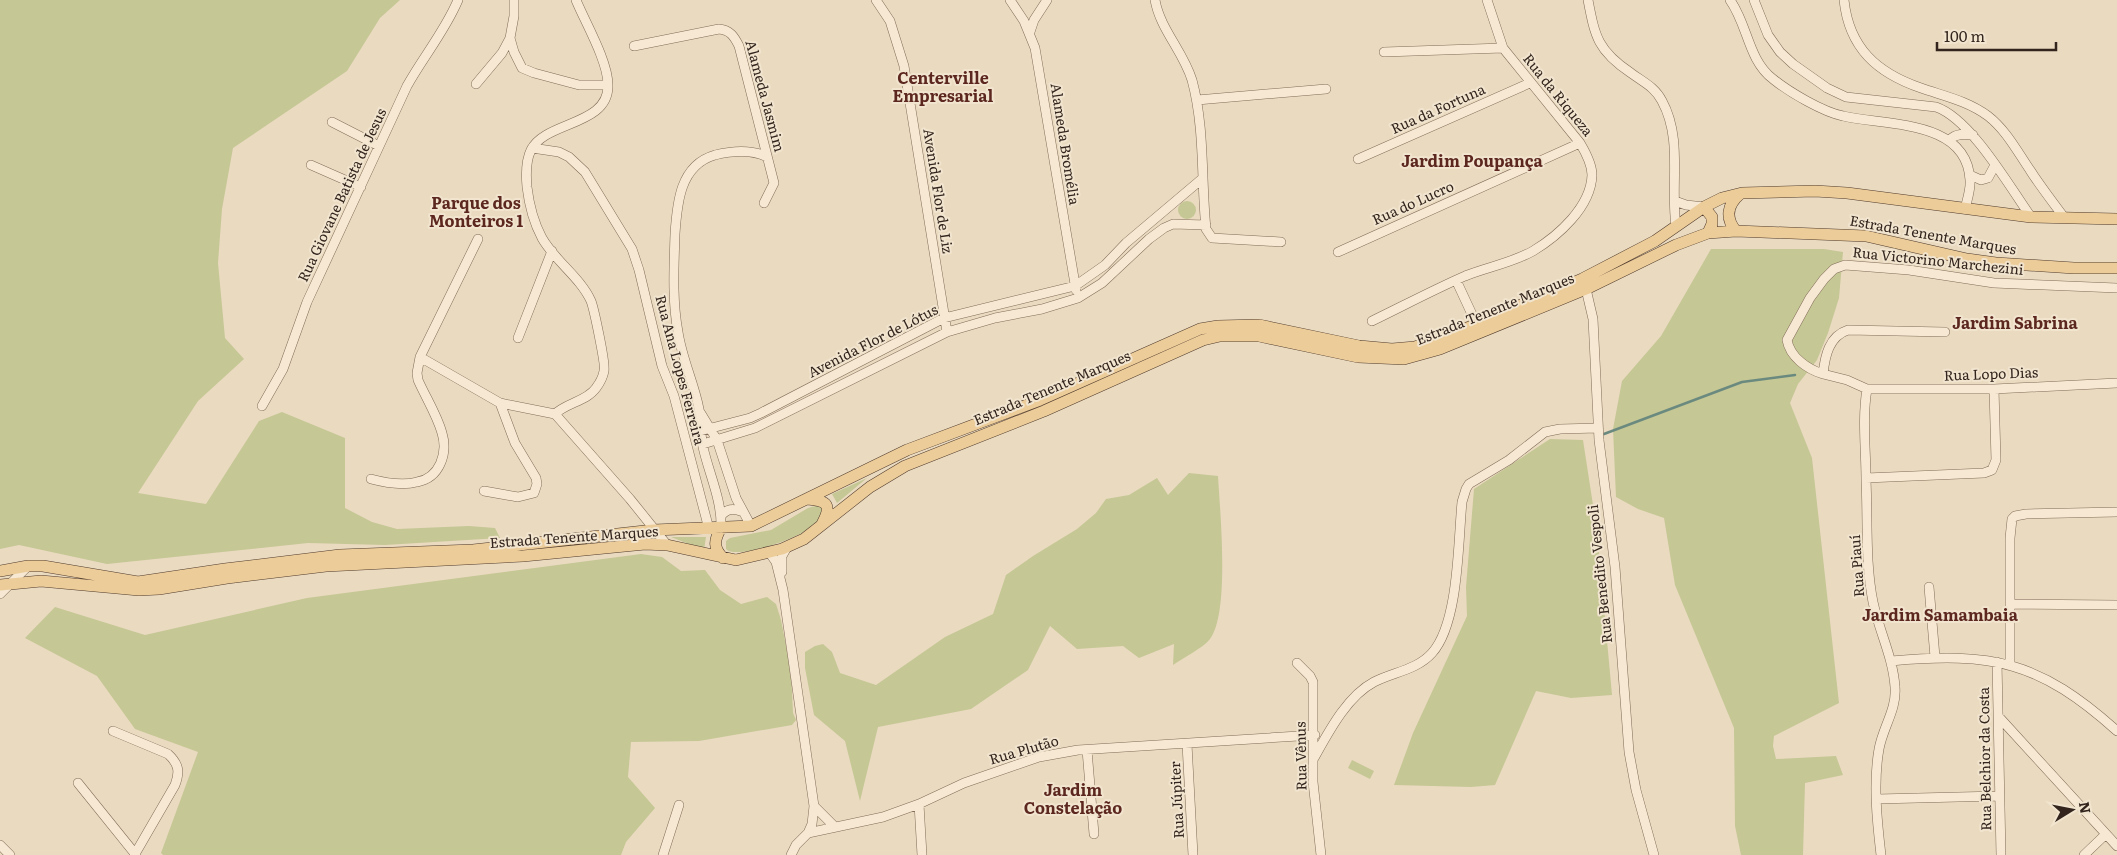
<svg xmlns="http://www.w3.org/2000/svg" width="2117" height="855" font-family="Literata,serif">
<rect width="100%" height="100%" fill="#eadac0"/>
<path fill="#c5c795" d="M0,0H400L380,18L347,71L233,148L222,209L218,263L225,338L244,359L198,401L138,493L206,504L259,421L282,412L345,438V508L372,522L397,529L469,526L495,528L500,538L385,545L308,543L107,564L19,545L0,549Z
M1178 210a9 9 0 1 1 18 0a9 9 0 1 1-18 0Z
M1711,249H1824L1843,252L1839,298L1828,333L1817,360L1798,384L1790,403L1812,458L1839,703L1774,736L1773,746L1776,759L1836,756L1843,775L1805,783L1803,855H1741L1735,826L1734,728L1675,585L1664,518L1638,509L1616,497L1613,429L1622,381L1661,336Z
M1550,439L1583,440L1597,531L1612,695L1571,698L1536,691L1495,785L1471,787L1394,785L1413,733L1467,616L1466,587L1474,489Z
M1189,473L1218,476C1220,511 1230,613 1210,639C1203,648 1183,658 1173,665L1174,644L1139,658L1123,646L1077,649L1050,626L1028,670L971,709L878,727L860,801L845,741L814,715L805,668V652L815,646L823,644L832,652L840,673L876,685L945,637L993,614L1006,575L1033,556L1077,529L1096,513L1106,499L1129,495L1157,478L1168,495Z
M867,478L837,503L832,494Z
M819,505L822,506L824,514C819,519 813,526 807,530C794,539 737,560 726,549V541L730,538L771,530L808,508Z
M671,537H706L704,550Z
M641,554L662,557L681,571L705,570L720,590L741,604L767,597L776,604L781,620L791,671L793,713L796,720L792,725L699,741L631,742L628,777L655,808L626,842L621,855H163L161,853L198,752L135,729L97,676L25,638L55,607L145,635L307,598Z
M1352,760L1374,771L1370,779L1348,768Z"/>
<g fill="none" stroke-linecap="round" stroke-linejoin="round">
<path stroke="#6b8a7f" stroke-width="2.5" d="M1604,434L1742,382L1795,375"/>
<g stroke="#826c59" stroke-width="10">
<path id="minor" d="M514,0V16L510,38L514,52L522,68L534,73L579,85H608
M876,0L890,21L904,66L947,332
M1010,0L1024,21L1035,48L1076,290
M1155,0C1160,29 1183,51 1192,80C1205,128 1201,179 1206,229L1212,238L1281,242
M1588,0C1595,37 1598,51 1631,73C1643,82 1655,87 1662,101C1683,139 1670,185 1676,226
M1730,0C1748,25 1748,60 1773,79C1789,92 1823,112 1843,116C1885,126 1967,119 1970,180C1971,189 1967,200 1965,209
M1754,0L1768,35L1780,52L1793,64L1827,88L1846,97L1936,107C1971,119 2009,186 2031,217
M1844,0C1849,48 1877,73 1921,88C1944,96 1968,101 1988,116C2006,130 2017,151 2030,170C2040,186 2052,201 2063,216
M1030,32L1034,20L1047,0
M634,46L719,29C730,30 734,36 739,46L774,183L764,203
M1384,52L1503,48
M476,84L502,53L510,38
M1197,100L1326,89
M332,122L379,146
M1950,140C1955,133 1965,134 1973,135
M532,148L559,152L569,157L585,172L632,249L639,270L662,366L674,396L709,529
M1358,159L1530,83
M311,165L361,187
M1970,175L1981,180L1988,178L1995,165
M1675,201L1686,205L1704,207
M1338,252L1580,143
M1456,280L1476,323
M1586,289L1593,319L1599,440L1615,567L1629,752L1636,790L1654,855
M1372,321C1403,306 1433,290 1465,276C1487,267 1512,263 1533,251C1558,236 1591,207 1592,175C1592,164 1586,153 1580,143L1503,48L1487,0
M518,338L552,251
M420,357L500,403L555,414
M1823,374C1807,369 1790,357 1787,340L1810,298L1824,279L1834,269L1845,265L1909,270L1994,283L2117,288
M1867,389C1862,419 1866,450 1866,480C1868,521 1865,562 1873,602C1879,631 1893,657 1895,687C1897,709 1883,727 1879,749C1873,783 1877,821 1881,855
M1867,389H1994L2117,383
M1867,389L1847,380L1823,374C1825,356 1829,336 1848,330L1945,332
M262,406L283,369L307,302L407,86C423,57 445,31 458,0
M700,412L717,440L736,498L751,526
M555,414C566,403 587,401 596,388C599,384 603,377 604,371C606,365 594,309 591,301C580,277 555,261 542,238C534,223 529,204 527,187C526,176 526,160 531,150C545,121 609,126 608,85C608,61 585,22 576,0
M555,414L630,499L667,545
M700,431L750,418L761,413L944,318L1075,286L1105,265L1126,243L1203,178
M703,444L755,428L947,332L995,318L1042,309L1078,298L1102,283L1149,239L1164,228L1173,224L1206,225
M1866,478L1984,473L1992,470L1996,460L1994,389
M371,479C386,483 402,486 417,482C440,478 448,453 442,433C437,415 426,398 418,380L417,373L420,357L478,239
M484,491L518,497L534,493L537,484L536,478L515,443L500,403
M721,516C727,508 734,508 743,512
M721,528C722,500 709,474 703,447C700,434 701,422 699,409C694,383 682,359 678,332C672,300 674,266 675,234C677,203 680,165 715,155C732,151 751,149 767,157
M769,552L776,562L783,590L814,806L835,827
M782,572V556L787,547
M1929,587L1935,657
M0,594L28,566
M2010,604L2117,605
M1891,661C1993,652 2039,661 2117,731
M1997,662L2001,855
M1297,663L1310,676L1313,682V782L1321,855
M2010,664V538L2012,519L2015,516L2026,514L2117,512
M1998,716L2117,846
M113,731L168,754C179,764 180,772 175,785L135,854
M1187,744L1193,855
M1087,750L1094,834
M1314,758C1328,733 1347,696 1374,682C1393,672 1417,670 1432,653C1459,623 1458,542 1462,502L1466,489L1469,484L1509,460L1545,432L1560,429L1598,428
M78,783L136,855
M1877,799L1999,796
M919,804L922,855
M808,833L812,824L814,806
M0,845L10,855
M663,855L679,805
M791,855L796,845L808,833L883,817L919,804L964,783L1039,757L1078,750L1315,735
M2084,855L2106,834"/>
</g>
<g stroke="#503b2d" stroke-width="12">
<path id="major" d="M1704,207L1712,217V224L1708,233
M1736,231C1725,218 1727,205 1740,194
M808,499C828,501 832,505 822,524
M721,528C714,540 713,548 723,558
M0,571L28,566H43L138,582L225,569L340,555L473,550L654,530L751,526L907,450L1040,400L1200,329L1218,326L1259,325L1359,346L1392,349L1415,347L1453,334L1582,279L1655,241L1704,207L1722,198L1742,193L1815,191L1847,193L2031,217L2117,219
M0,585L41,581L139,590L159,589L227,578L326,566L523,556L645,544L667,545L736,560L782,549L804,539L870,487L905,466L1044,411L1203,340L1220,336H1259L1358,357L1404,359L1440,349L1586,289L1676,245L1708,233L1736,231L1866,236L1967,259L1996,263L2074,268H2117"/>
</g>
<use href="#minor" stroke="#f6e8d2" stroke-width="9"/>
<use href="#major" stroke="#eccc99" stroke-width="11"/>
</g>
<g text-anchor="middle" stroke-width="4" stroke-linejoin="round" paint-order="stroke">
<g font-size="14" fill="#33251d" stroke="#f2e5cf">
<text transform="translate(1558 95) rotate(51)" y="5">Rua da Riqueza</text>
<text transform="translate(765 96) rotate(75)" y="5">Alameda Jasmim</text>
<text transform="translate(1438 109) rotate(-24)" y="5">Rua da Fortuna</text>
<text transform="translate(1065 144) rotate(81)" y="5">Alameda Bromélia</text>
<text transform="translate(938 191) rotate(81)" y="5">Avenida Flor de Liz</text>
<text transform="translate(342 195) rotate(-65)" y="5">Rua Giovane Batista de Jesus</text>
<text transform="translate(1413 203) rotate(-24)" y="5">Rua do Lucro</text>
<text transform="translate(1933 235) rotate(10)" y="5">Estrada Tenente Marques</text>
<text transform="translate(1938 261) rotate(6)" y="5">Rua Victorino Marchezini</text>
<text transform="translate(1495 309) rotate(-22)" y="5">Estrada Tenente Marques</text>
<text transform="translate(873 341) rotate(-27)" y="5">Avenida Flor de Lótus</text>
<text transform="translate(680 370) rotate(75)" y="5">Rua Ana Lopes Ferreira</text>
<text transform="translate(1991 374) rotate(-2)" y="5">Rua Lopo Dias</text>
<text transform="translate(1052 388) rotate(-23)" y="5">Estrada Tenente Marques</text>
<text transform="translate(574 537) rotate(-4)" y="5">Estrada Tenente Marques</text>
<text transform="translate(1857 566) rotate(-94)" y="5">Rua Piauí</text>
<text transform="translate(1600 574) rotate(-96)" y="5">Rua Benedito Vespoli</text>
<text transform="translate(1024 750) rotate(-16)" y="5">Rua Plutão</text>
<text transform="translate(1301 756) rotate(-91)" y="5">Rua Vênus</text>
<text transform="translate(1985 759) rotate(-91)" y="5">Rua Belchior da Costa</text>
<text transform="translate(1177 800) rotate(-93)" y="5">Rua Júpiter</text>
</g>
<g font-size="16" font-weight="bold" fill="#5c271f" stroke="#f2e5cf">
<text x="943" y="84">Centerville<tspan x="943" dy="18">Empresarial</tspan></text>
<text x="1472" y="167">Jardim Poupança</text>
<text x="476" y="209">Parque dos<tspan x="476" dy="18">Monteiros 1</tspan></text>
<text x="2015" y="329">Jardim Sabrina</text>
<text x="1940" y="621">Jardim Samambaia</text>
<text x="1073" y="796">Jardim<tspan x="1073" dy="18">Constelação</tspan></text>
</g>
</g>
<g transform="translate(2072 810) rotate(80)" stroke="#f2e5cf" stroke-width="4" paint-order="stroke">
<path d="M0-4L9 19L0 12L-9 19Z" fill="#33251d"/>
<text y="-8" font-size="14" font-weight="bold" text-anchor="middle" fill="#33251d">N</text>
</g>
<path d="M1937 42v8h119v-8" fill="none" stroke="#33251d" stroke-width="2.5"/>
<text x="1944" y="42" font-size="15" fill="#33251d" stroke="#f2e5cf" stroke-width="4" paint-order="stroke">100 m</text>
</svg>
